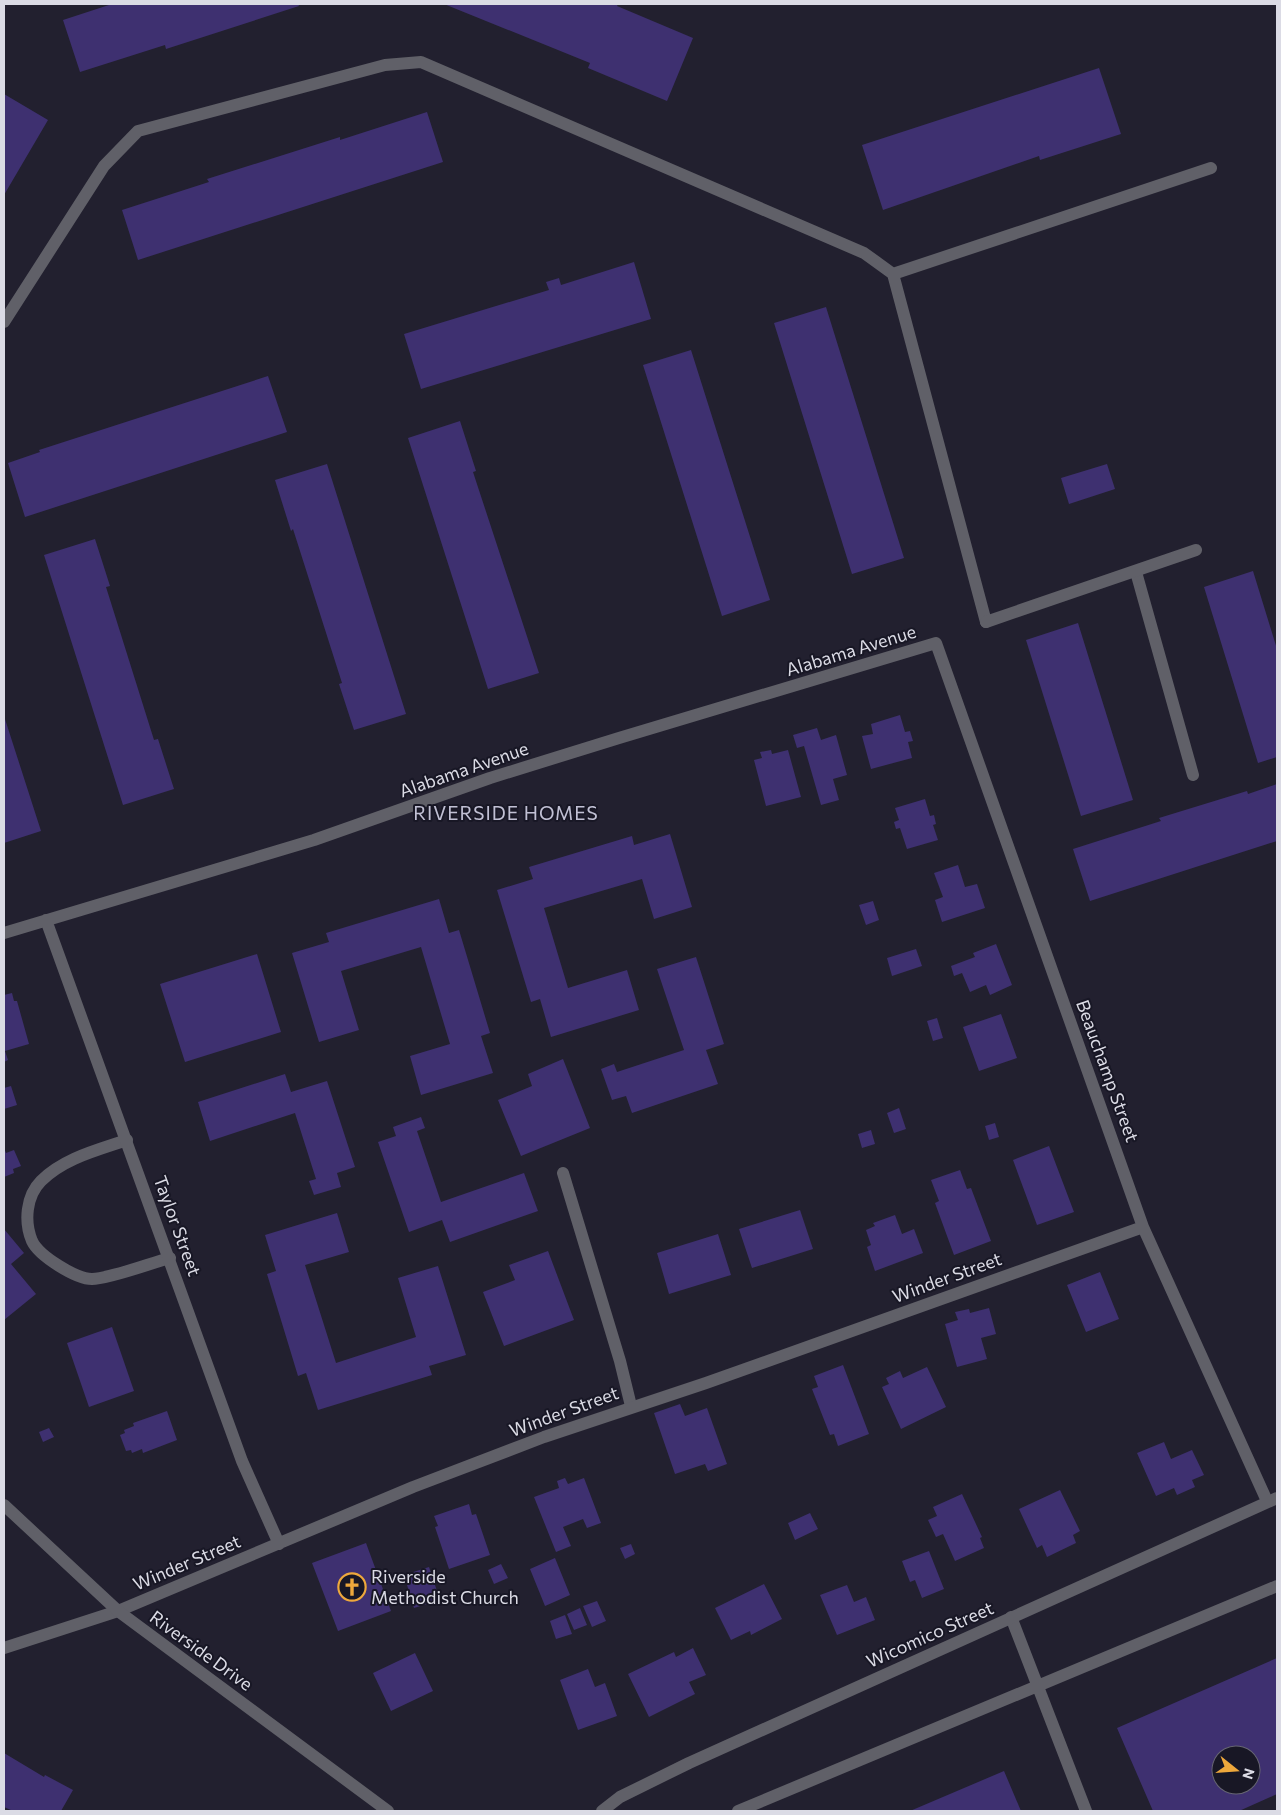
<svg xmlns="http://www.w3.org/2000/svg" width="1281" height="1815" font-family="Commissioner,sans-serif">
<rect width="100%" height="100%" fill="#22202f"/>
<path fill="#3e3070" fill-rule="evenodd" d="M112,4H298L299,6L166,49L165,45L80,72L63,20Z
M444,4H618L617,6L693,38L667,101L588,68L590,63Z
M1099,68L1121,134L1040,160L1039,156L883,210L862,145Z
M4,94L48,120L4,195Z
M427,112L443,162L138,260L122,210L209,182L207,179L340,137V140Z
M634,262L651,319L421,389L404,334L549,290L546,282L559,278L561,285Z
M826,307L904,558L852,574L774,323Z
M691,350L770,600L722,616L643,365Z
M268,376L287,432L25,517L8,463L40,452L39,450Z
M460,421L476,471L473,472L539,673L488,689L408,438Z
M327,464L406,714L354,730L339,684L342,683L293,529L291,531L275,480Z
M1107,464L1115,489L1069,504L1061,478Z
M95,539L110,586L106,587L154,740L158,739L174,789L123,805L44,555Z
M1253,571L1277,649V757L1258,763L1204,587Z
M1078,623L1133,800L1081,816L1026,640Z
M900,715L905,732L910,731L913,741L908,742L912,758L871,769L862,736L873,734L871,724Z
M4,716L41,831L4,843Z
M817,728L821,740L836,735L847,775L833,779L839,800L821,805L804,746L797,748L793,735Z
M771,750L772,754L788,750L801,797L766,806L754,760L762,758L760,752Z
M1277,784V841L1090,901L1073,849L1161,821L1159,818L1247,791L1248,794Z
M925,799L930,816L934,815L936,824L933,825L938,840L907,849L900,828L896,829L894,822L899,820L895,808Z
M670,834L692,907L654,919L642,879L544,908L568,988L627,970L639,1010L551,1037L540,999L531,1002L497,890L533,879L529,867L632,836L634,845Z
M958,865L965,887L977,884L985,908L942,922L935,900L943,897L934,873Z
M439,899L449,933L459,930L490,1033L481,1036L493,1073L421,1095L410,1056L450,1044L421,947L341,971L359,1030L319,1042L292,953L329,942L326,933Z
M873,901L879,920L866,925L859,905Z
M996,944L1012,985L990,995L986,985L970,992L962,973L954,976L951,966L975,957L973,953Z
M916,949L922,966L892,976L887,958Z
M257,954L281,1032L185,1062L160,984Z
M696,957L724,1044L706,1050L718,1084L632,1113L626,1096L612,1100L601,1069L614,1064L617,1072L684,1050L657,969Z
M12,993L14,1001H17L29,1044L5,1051L8,1060L4,1062V995Z
M1001,1014L1017,1058L979,1071L963,1027Z
M937,1018L943,1038L933,1041L927,1021Z
M563,1059L590,1128L521,1156L498,1100L532,1086L528,1074Z
M285,1074L291,1092L327,1081L355,1167L337,1173L341,1187L314,1195L309,1181L316,1179L295,1113L210,1141L198,1102Z
M11,1086L17,1105L4,1109V1088Z
M899,1108L906,1129L894,1133L887,1113Z
M421,1117L425,1128L417,1131L441,1202L524,1173L538,1211L450,1242L442,1220L409,1232L378,1142L396,1136L393,1127Z
M995,1123L999,1137L989,1140L985,1126Z
M871,1130L875,1144L862,1148L858,1134Z
M1049,1146L1074,1212L1037,1225L1013,1160Z
M4,1148L6,1153L14,1150L21,1166L13,1169L14,1173L4,1177Z
M960,1170L967,1189L971,1188L991,1241L954,1255L935,1203L939,1201L931,1180Z
M800,1210L813,1249L752,1268L739,1229Z
M337,1213L349,1252L305,1265L336,1363L416,1337L398,1278L438,1266L466,1355L429,1366L432,1375L318,1410L306,1373L298,1376L267,1274L276,1271L265,1235Z
M895,1215L902,1234L914,1229L923,1253L875,1271L867,1247L871,1245L866,1230L875,1226L873,1223Z
M4,1229L24,1253L11,1264L36,1294L4,1320Z
M718,1234L731,1275L669,1294L657,1253Z
M548,1251L574,1320L504,1346L483,1292L515,1280L509,1265Z
M1100,1272L1119,1319L1086,1332L1067,1285Z
M989,1308L996,1334L981,1338L987,1359L957,1367L945,1324L958,1320L955,1312L969,1309L970,1313Z
M112,1327L134,1391L89,1407L67,1343Z
M843,1365L869,1434L838,1446L834,1434L830,1435L812,1389L818,1387L814,1376Z
M927,1367L946,1407L901,1429L882,1387L889,1384L886,1378L900,1371L903,1378Z
M680,1404L685,1416L707,1408L727,1464L708,1471L705,1464L675,1474L654,1413Z
M167,1411L177,1440L143,1453L142,1449L132,1453L131,1450L126,1451L120,1435L125,1433L124,1430L134,1426L133,1423Z
M49,1428L54,1437L43,1442L39,1432Z
M1164,1442L1171,1459L1192,1450L1204,1475L1192,1480L1195,1487L1177,1495L1174,1488L1156,1496L1137,1453Z
M565,1478L568,1484L584,1478L601,1523L587,1528L583,1519L563,1527L571,1546L556,1552L534,1497L559,1488L557,1481Z
M1060,1490L1080,1531L1073,1535L1076,1543L1047,1557L1042,1545L1037,1548L1019,1509Z
M962,1494L982,1537L980,1538L984,1548L955,1561L943,1534L936,1537L928,1520L937,1516L933,1507Z
M469,1504L472,1515L476,1514L490,1555L449,1569L435,1527L438,1526L434,1516Z
M810,1513L818,1529L795,1540L788,1523Z
M366,1543L391,1611L338,1631L312,1563Z
M631,1544L635,1554L625,1559L620,1548Z
M929,1551L944,1589L922,1598L915,1580L910,1582L902,1561Z
M555,1558L570,1595L545,1606L530,1569Z
M501,1564L508,1578L494,1584L488,1570Z
M429,1567L440,1600L414,1608L404,1575Z
M764,1584L782,1619L751,1635L750,1631L731,1640L715,1608Z
M847,1585L854,1602L866,1597L875,1620L837,1635L820,1595Z
M597,1601L606,1621L592,1627L583,1606Z
M580,1608L587,1625L574,1630L567,1614Z
M565,1615L572,1634L556,1639L550,1621Z
M693,1648L706,1675L689,1682L695,1694L649,1717L628,1674L674,1652L676,1657Z
M415,1653L433,1691L391,1711L373,1673Z
M1277,1658V1794L1239,1811H1153L1117,1728ZM1221,1755H1251V1785H1221Z
M588,1669L595,1687L605,1683L617,1716L578,1730L560,1680Z
M4,1753L44,1777L45,1775L73,1790L61,1811H13L4,1807Z
M1004,1771L1021,1811H910Z"/>
<g fill="none" stroke-linecap="round" stroke-linejoin="round">
<path stroke="#606068" stroke-width="12" d="M893,274L986,622
M4,322L104,166L138,131L385,65L421,62L864,253L893,274L1211,168
M1136,572L1193,775
M127,1140C98,1150 64,1158 41,1181C26,1196 24,1222 32,1241C39,1256 76,1279 92,1279C109,1279 151,1263 170,1258
M563,1173L620,1361L631,1406
M1011,1617L1086,1811
M738,1811L1277,1586"/>
<path stroke="#606068" stroke-width="12" d="M986,622L1196,550
M46,920L242,1461L279,1544
M4,933L314,840L490,778L619,738L936,643L1143,1227L1267,1501
M4,1648L118,1611L413,1487L544,1437L706,1383L1143,1227
M602,1811L620,1797L689,1763L1277,1498"/>
<path stroke="#606068" stroke-width="12" d="M4,1505L118,1611L388,1811"/>
</g>
<defs>
<g id="church-ring" transform="scale(1.4375)"><circle r="9.5" fill="#181725" stroke="#eea83c" stroke-width="1.5"/><path d="M-1.2-6h2.4v3.5h3.3v2.4h-3.3V6h-2.4V-.1h-3.3v-2.4h3.3Z" fill="#eea83c"/></g>
</defs>
<g fill-rule="evenodd">
<use href="#church-ring" x="352" y="1587"/>
</g>
<g text-anchor="middle" stroke-width="4" stroke-linejoin="round" paint-order="stroke">
<g font-size="18" fill="#dbdbe5" stroke="#181725">
<text transform="translate(851 651) rotate(-17)" y="6">Alabama Avenue</text>
<text transform="translate(464 770) rotate(-19)" y="6">Alabama Avenue</text>
<text transform="translate(1107 1071) rotate(70)" y="6">Beauchamp Street</text>
<text transform="translate(177 1226) rotate(70)" y="6">Taylor Street</text>
<text transform="translate(947 1278) rotate(-20)" y="6">Winder Street</text>
<text transform="translate(564 1412) rotate(-20)" y="6">Winder Street</text>
<text transform="translate(187 1563) rotate(-23)" y="6">Winder Street</text>
<text transform="translate(930 1635) rotate(-24)" y="6">Wicomico Street</text>
<text transform="translate(201 1651) rotate(36)" y="6">Riverside Drive</text>
</g>
<g font-size="18" fill="#dbdbe5" stroke="#181725" text-anchor="start">
<text x="371" y="1583">Riverside<tspan x="371" dy="21">Methodist Church</tspan></text>
</g>
<g font-size="19" letter-spacing="1" fill="#c1c0d4" stroke="#181725">
<text x="506" y="820">RIVERSIDE HOMES</text>
</g>
</g>
<rect width="1281" height="1815" fill="none" stroke="#dbdbe5" stroke-width="10"/>
<g transform="translate(1236 1770) rotate(107)"><circle r="24" fill="#181725" stroke="#666572"/>
<path d="M0-4L9 19L0 12L-9 19Z" fill="#eea83c"/>
<text y="-8" font-size="14" font-weight="bold" text-anchor="middle" fill="#dbdbe5">N</text>
</g>
</svg>
